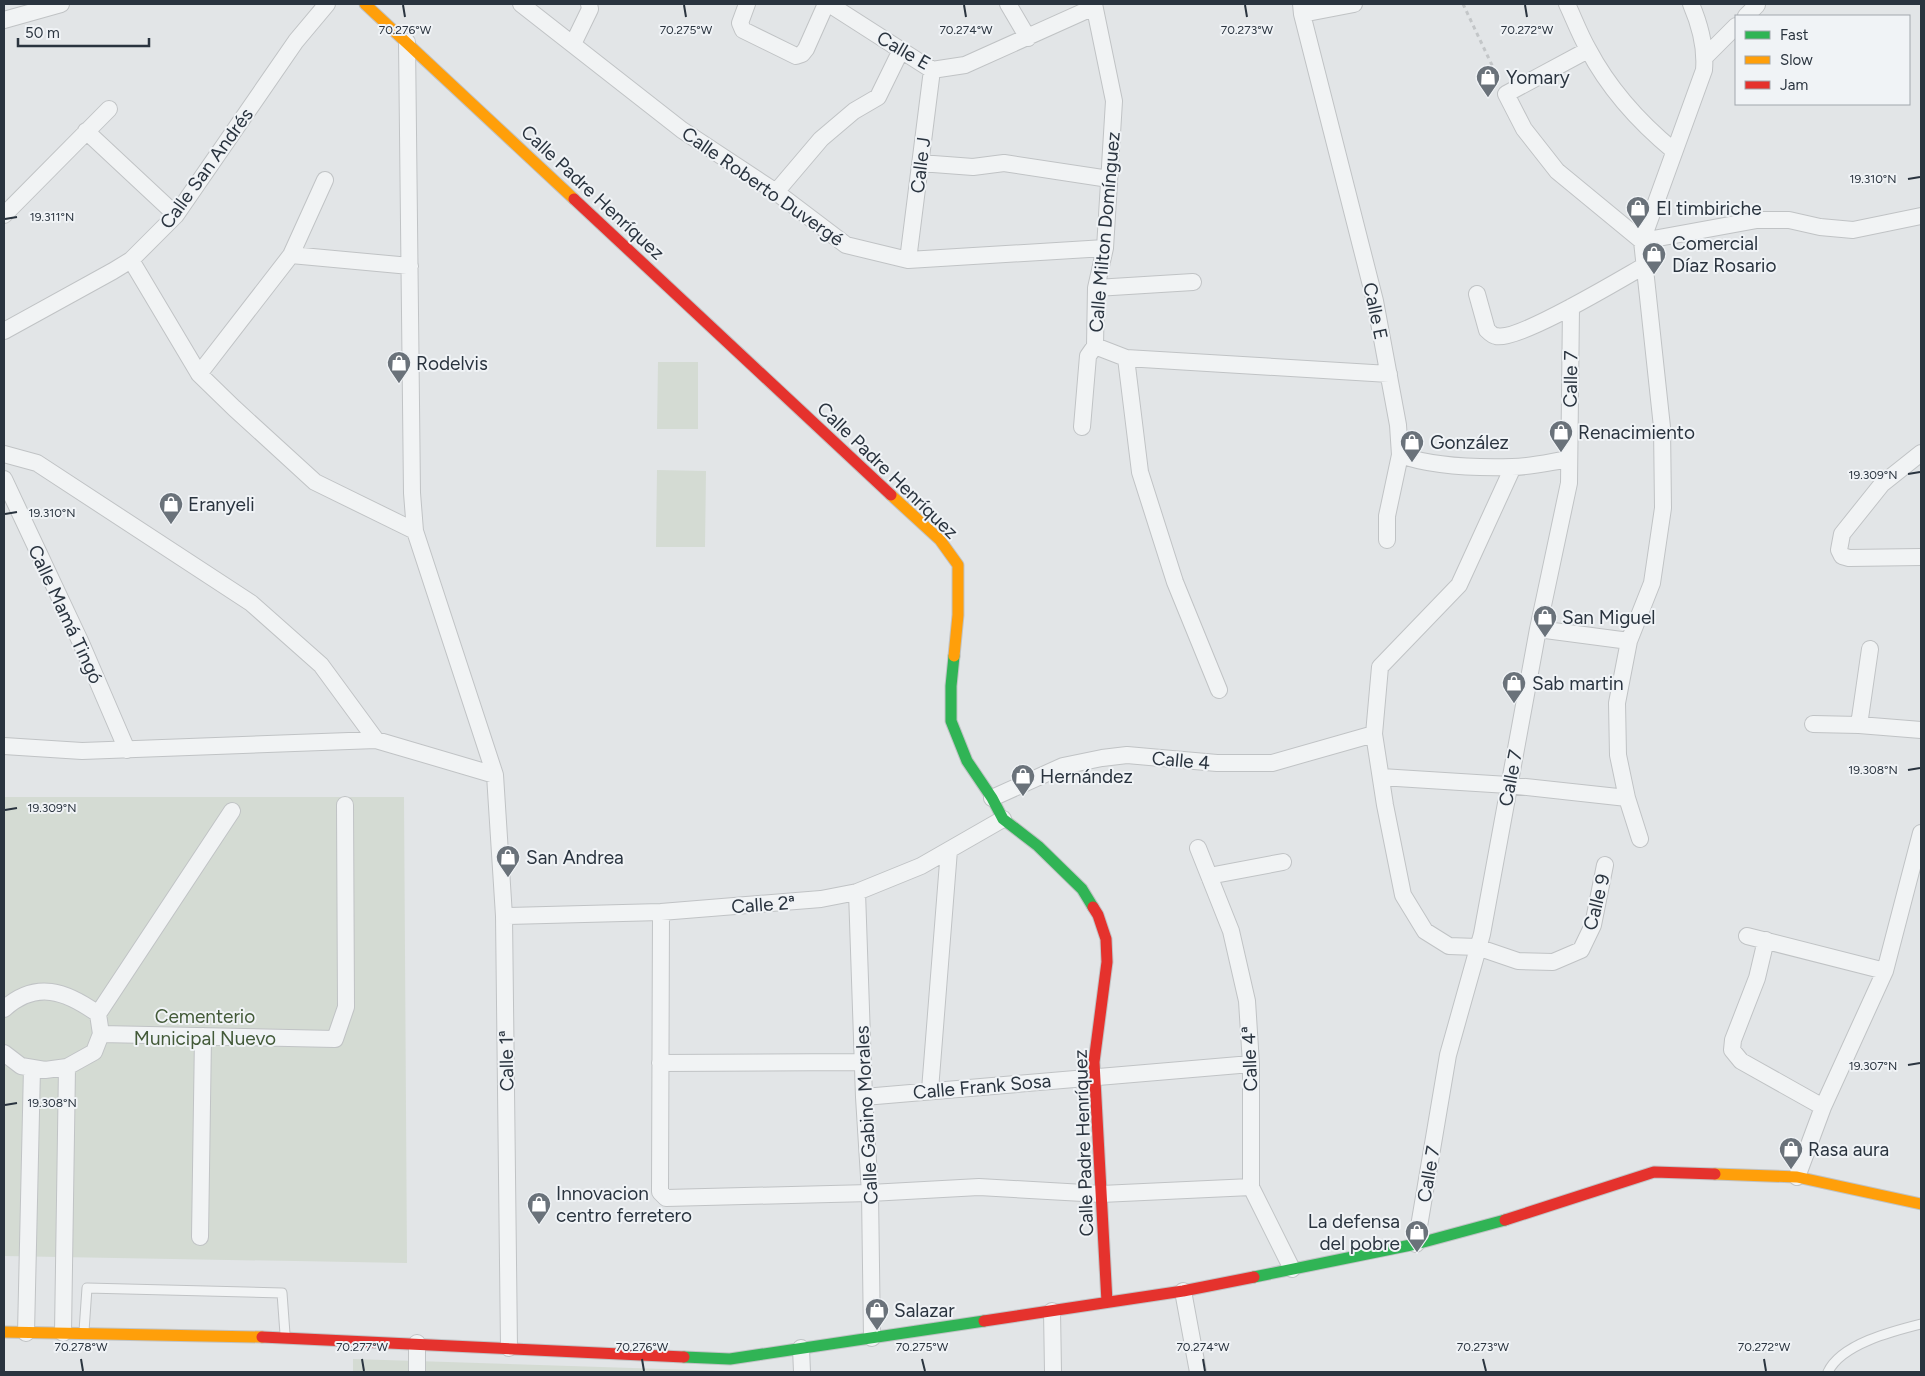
<svg xmlns="http://www.w3.org/2000/svg" width="1925" height="1376" viewBox="0 0 1925 1376" font-family="Figtree,sans-serif">
<style>
.green{fill:#d4dbd3}
.lines{fill:none;stroke-linecap:round;stroke-linejoin:round}
.lane-casing{stroke:#c0c3c5;stroke-width:11}
.street-casing{stroke:#c0c3c5;stroke-width:18}
.fast-casing{stroke:#c0c3c5;stroke-width:13}
.slow-casing{stroke:#c0c3c5;stroke-width:13}
.jam-casing{stroke:#c0c3c5;stroke-width:13}
.path{stroke:#c3c6c8;stroke-width:3;stroke-dasharray:4 4;stroke-linecap:butt}
.lane{stroke:#f1f3f4;stroke-width:9}
.street{stroke:#f1f3f4;stroke-width:16}
.fast{stroke:#30b455;stroke-width:11}
.slow{stroke:#ff9f0a;stroke-width:11}
.jam{stroke:#e5322d;stroke-width:11}
.ticks{fill:none;stroke:#2a343f;stroke-width:2}
.labels{text-anchor:middle;stroke-width:4;stroke-linejoin:round;paint-order:stroke}
.street-label{font-size:19px;fill:#2a343f;stroke:#f0f3f6}
.poi-label{font-size:19px;fill:#2a343f;stroke:#f0f3f6;text-anchor:start}
.park-label{font-size:19px;fill:#435a38;stroke:#f0f3f6}
.ticks-label{font-size:12px;text-anchor:middle;fill:#2a343f;stroke:#f0f3f6;stroke-width:4;stroke-linejoin:round;paint-order:stroke}
</style>
<rect width="100%" height="100%" fill="#e2e5e7"/>
<path class="green" d="M658 362H698V429H657Z
M657 470 706 471 705 547H656Z
M4 797H404L407 1263 4 1256Z
M353 1359 726 1371V1372H353Z"/>
<g class="lines">
<g class="lane-casing">
<path id="lane" d="M84 1331 87 1288 282 1293 285 1334
M1828 1372C1841 1344 1893 1331 1921 1324"/>
</g>
<g class="street-casing">
<path id="street" d="M521 4 682 130 776 192 846 245 908 260 1105 248
M747 4 740 23 743 30 796 56 802 54 806 49 826 4
M829 4 932 70 965 65 1094 7
M1008 4 1028 38
M1094 4 1114 101 1105 248 1096 288 1095 346 1126 358 1389 374
M1301 4 1302 14 1375 301 1398 425 1400 455C1434 467 1476 468 1512 467 1531 467 1550 462 1569 459
M1567 4C1574 19 1580 35 1588 49 1609 89 1640 123 1674 151
M1302 14 1354 4
M1746 16 1757 5
M4 20 61 4
M573 44 590 9 589 4
M1588 50 1506 94 1524 129 1557 171 1642 241 1757 220H1789L1820 227 1853 230 1921 216
M1705 57 1736 26
M86 131 176 215
M920 163 973 167 1004 163 1109 179
M776 192 821 139 854 111 878 97 901 50
M4 215 109 109
M291 255 325 180
M131 260 199 374 234 408 315 482 415 531
M908 260 932 70
M1096 288 1193 282
M1477 294 1487 330C1489 332 1493 336 1496 336 1517 342 1621 279 1644 266
M4 331 113 271 131 260 176 215 296 41 327 4
M1126 358 1140 472 1175 582 1219 690
M199 374 291 255 410 266
M1082 427 1088 356 1095 346
M1921 453 1882 484 1842 534 1839 550 1842 556 1849 558 1921 557
M4 454 37 463 251 603 321 665 376 740 495 775 415 531 412 493 407 42
M1513 467 1459 585 1380 667 1374 734 1385 805 1403 895 1425 931 1449 946 1477 947 1518 961 1553 962 1581 950 1593 925 1605 865
M4 479 81 643 127 750
M1387 540V516L1400 455
M1538 629 1629 641
M1813 724 1859 725 1921 730
M1859 725 1870 649
M4 746 82 751 376 740
M495 775 504 916 509 1348
M1381 777 1508 785 1627 798
M992 798 1063 766 1102 758 1127 755 1217 763H1272L1374 734
M1640 839 1627 798 1618 755 1617 703 1629 641 1652 583 1663 508 1662 427 1642 241 1704 70C1706 47 1700 25 1691 4
M1198 848 1231 931 1247 1001 1251 1064V1187L1292 1269
M1209 876 1283 862
M857 892 864 1097 870 1193 872 1338
M661 912 660 1192 666 1198 870 1193 979 1187 1101 1194 1251 1187
M504 916 661 912 821 899 857 892 921 866 1003 819
M1747 936 1885 971
M1766 940 1757 978 1733 1040 1732 1050 1741 1061 1823 1107
M4 1009C36 980 66 991 98 1014L101 1034 94 1052 67 1067 45 1070 21 1066 4 1053
M98 1014 232 811
M101 1034 335 1039 346 1007 345 805
M660 1063 863 1062
M930 1090 949 850
M864 1097 1251 1064
M1797 1177 1823 1107 1885 971 1921 833
M200 1237 203 1036
M1416 1244 1448 1055 1482 934 1538 629 1569 483 1571 307
M1183 1291 1198 1372
M1052 1311 1053 1372
M26 1333 32 1068
M63 1333 67 1067
M417 1343V1372
M801 1348 802 1372"/>
</g>
<g class="fast-casing">
<path id="fast" d="M954 656 951 686V721L967 761 992 798 1003 819 1038 846 1082 889 1093 907
M1254 1277 1416 1244 1505 1220
M684 1357 730 1359 984 1321"/>
</g>
<g class="slow-casing">
<path id="slow" d="M365 4 574 199
M891 495 940 540 958 565V615L954 656
M1715 1174 1797 1177 1921 1204
M4 1332 262 1337"/>
</g>
<g class="jam-casing">
<path id="jam" d="M574 199 891 495
M1093 907 1098 915 1106 939 1107 962 1094 1062 1107 1302
M1505 1220 1654 1172 1715 1174
M984 1321 1183 1291 1254 1277
M262 1337 684 1357"/>
</g>
<path class="path" d="M1463 4 1499 80"/>
<use href="#lane" class="lane"/>
<use href="#street" class="street"/>
<use href="#fast" class="fast"/>
<use href="#slow" class="slow"/>
<use href="#jam" class="jam"/>
</g>
<path class="ticks" d="M403 5 405 17M684 5 686 17M964 5 966 17M1245 5 1247 17M1525 5 1527 17M1908 179 1920 177M5 219 17 217M1908 474 1920 472M5 514 17 512M1908 770 1920 768M5 810 17 808M1908 1065 1920 1063M5 1105 17 1103M81 1359 83 1371M362 1359 364 1371M642 1359 644 1371M922 1359 925 1371M1203 1359 1205 1371M1483 1359 1486 1371M1764 1359 1766 1371"/>
<defs>
<g id="shop-pin" transform="scale(1.25)"><path d="M0 17L-7.5 6A9.5 9.5 0 1 1 7.5 6Z" fill="#6a727a" stroke="#f0f3f6"/><path d="M-5-2.5h2.3a2.7 3.5 0 0 1 5.4 0H5L5.5 6h-11ZM-1.5-2.5h3a1.5 2.3 0 0 0-3 0Z" fill="#fff"/></g>
</defs>
<g fill-rule="evenodd">
<use href="#shop-pin" x="1488" y="77"/>
<use href="#shop-pin" x="1638" y="208"/>
<use href="#shop-pin" x="1654" y="254"/>
<use href="#shop-pin" x="399" y="363"/>
<use href="#shop-pin" x="1561" y="432"/>
<use href="#shop-pin" x="1412" y="442"/>
<use href="#shop-pin" x="171" y="504"/>
<use href="#shop-pin" x="1545" y="617"/>
<use href="#shop-pin" x="1514" y="683"/>
<use href="#shop-pin" x="1023" y="776"/>
<use href="#shop-pin" x="508" y="857"/>
<use href="#shop-pin" x="1791" y="1149"/>
<use href="#shop-pin" x="539" y="1204"/>
<use href="#shop-pin" x="1417" y="1232"/>
<use href="#shop-pin" x="877" y="1310"/>
</g>
<g class="labels">
<g class="street-label">
<text transform="translate(904 50) rotate(30)" y="7">Calle E</text>
<text transform="translate(920 165) rotate(-83)" y="7">Calle J</text>
<text transform="translate(206 168) rotate(-54)" y="7">Calle San Andrés</text>
<text transform="translate(763 186) rotate(35)" y="7">Calle Roberto Duvergé</text>
<text transform="translate(593 192) rotate(43)" y="7">Calle Padre Henríquez</text>
<text transform="translate(1104 232) rotate(-85)" y="7">Calle Milton Domínguez</text>
<text transform="translate(1376 311) rotate(78)" y="7">Calle E</text>
<text transform="translate(1570 379) rotate(-89)" y="7">Calle 7</text>
<text transform="translate(888 470) rotate(44)" y="7">Calle Padre Henríquez</text>
<text transform="translate(66 614) rotate(65)" y="7">Calle Mamá Tingó</text>
<text transform="translate(1181 760) rotate(5)" y="7">Calle 4</text>
<text transform="translate(1510 778) rotate(-79)" y="7">Calle 7</text>
<text transform="translate(1596 902) rotate(-76)" y="7">Calle 9</text>
<text transform="translate(763 904) rotate(-4)" y="7">Calle 2ª</text>
<text transform="translate(1249 1059) rotate(-92)" y="7">Calle 4ª</text>
<text transform="translate(506 1061) rotate(-91)" y="7">Calle 1ª</text>
<text transform="translate(982 1086) rotate(-5)" y="7">Calle Frank Sosa</text>
<text transform="translate(866 1115) rotate(-93)" y="7">Calle Gabino Morales</text>
<text transform="translate(1083 1143) rotate(-92)" y="7">Calle Padre Henríquez</text>
<text transform="translate(1428 1174) rotate(-80)" y="7">Calle 7</text>
</g>
<g class="poi-label">
<text x="1506" y="84">Yomary</text>
<text x="1656" y="215">El timbiriche</text>
<text x="1672" y="250">Comercial<tspan x="1672" dy="22">Díaz Rosario</tspan></text>
<text x="416" y="370">Rodelvis</text>
<text x="1578" y="439">Renacimiento</text>
<text x="1430" y="449">González</text>
<text x="188" y="511">Eranyeli</text>
<text x="1562" y="624">San Miguel</text>
<text x="1532" y="690">Sab martin</text>
<text x="1040" y="783">Hernández</text>
<text x="526" y="864">San Andrea</text>
<text x="1808" y="1156">Rasa aura</text>
<text x="556" y="1200">Innovacion<tspan x="556" dy="22">centro ferretero</tspan></text>
<text x="1400" y="1228" text-anchor="end">La defensa<tspan x="1400" dy="22">del pobre</tspan></text>
<text x="894" y="1317">Salazar</text>
</g>
<g class="park-label">
<text x="205" y="1023">Cementerio<tspan x="205" dy="22">Municipal Nuevo</tspan></text>
</g>
</g>
<g class="ticks-label">
<text x="405" y="34">70.276°W</text>
<text x="686" y="34">70.275°W</text>
<text x="966" y="34">70.274°W</text>
<text x="1247" y="34">70.273°W</text>
<text x="1527" y="34">70.272°W</text>
<text x="1873" y="183">19.310°N</text>
<text x="52" y="221">19.311°N</text>
<text x="1873" y="479">19.309°N</text>
<text x="52" y="517">19.310°N</text>
<text x="1873" y="774">19.308°N</text>
<text x="52" y="812">19.309°N</text>
<text x="1873" y="1070">19.307°N</text>
<text x="52" y="1107">19.308°N</text>
<text x="81" y="1351">70.278°W</text>
<text x="362" y="1351">70.277°W</text>
<text x="642" y="1351">70.276°W</text>
<text x="922" y="1351">70.275°W</text>
<text x="1203" y="1351">70.274°W</text>
<text x="1483" y="1351">70.273°W</text>
<text x="1764" y="1351">70.272°W</text>
</g>
<rect width="1925" height="1376" fill="none" stroke="#2a343f" stroke-width="10"/>
<rect x="1735" y="15" width="175" height="90" fill="#f0f3f6" stroke="#a1a7ad"/>
<rect x="1745" y="31" width="25" height="8" fill="#30b455" stroke="#a1a7ad"/>
<text x="1780" y="40" font-size="15" fill="#2a343f">Fast</text>
<rect x="1745" y="56" width="25" height="8" fill="#ff9f0a" stroke="#a1a7ad"/>
<text x="1780" y="65" font-size="15" fill="#2a343f">Slow</text>
<rect x="1745" y="81" width="25" height="8" fill="#e5322d" stroke="#a1a7ad"/>
<text x="1780" y="90" font-size="15" fill="#2a343f">Jam</text>
<path d="M18 38v8h131v-8" fill="none" stroke="#2a343f" stroke-width="2.5"/>
<text x="25" y="38" font-size="15" fill="#2a343f" stroke="#f0f3f6" stroke-width="4" paint-order="stroke">50 m</text>
</svg>
